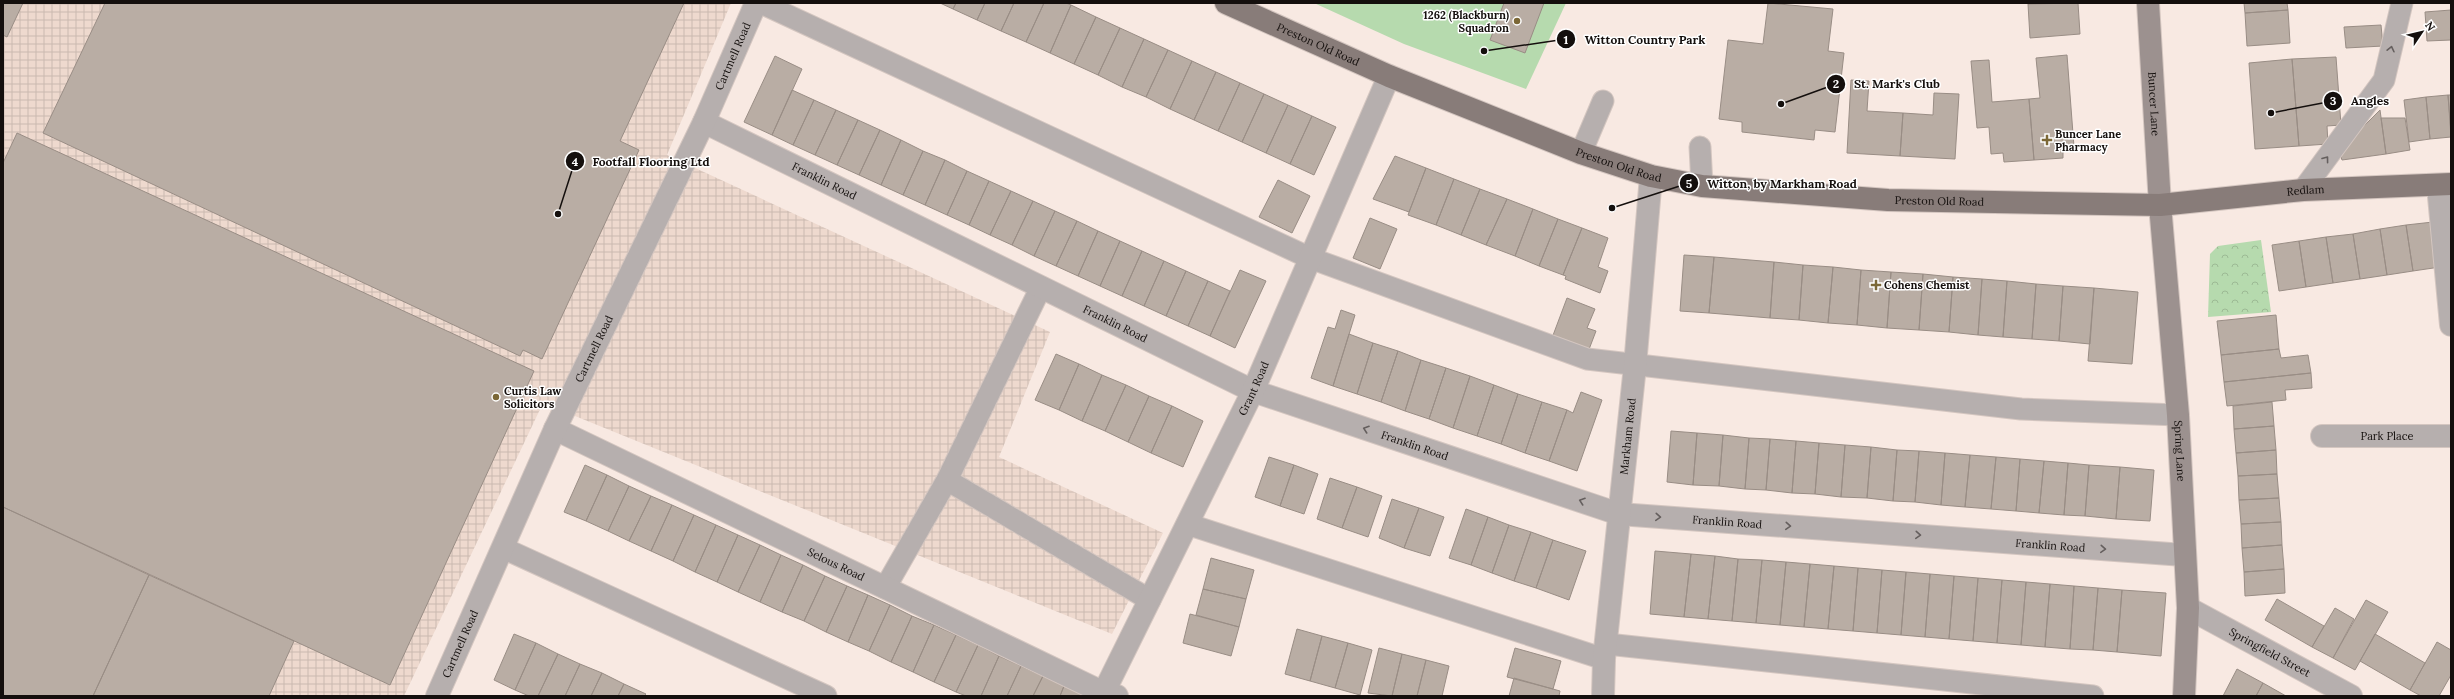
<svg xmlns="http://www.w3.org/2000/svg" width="2454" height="699" viewBox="0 0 2454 699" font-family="Lora,serif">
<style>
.industrial{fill:url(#industrial-grid)}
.forest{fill:url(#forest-crowns)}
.green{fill:#b6daae}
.building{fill:#b9ada4;stroke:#998d85}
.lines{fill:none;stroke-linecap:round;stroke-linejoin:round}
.service-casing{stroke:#d4c6c0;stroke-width:23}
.minor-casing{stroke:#d4c6c0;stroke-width:24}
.secondary-casing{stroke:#d4c6c0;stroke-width:24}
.primary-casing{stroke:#d4c6c0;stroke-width:24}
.service{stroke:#b6afae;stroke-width:21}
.minor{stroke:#b6afae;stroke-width:22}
.secondary{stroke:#9c918f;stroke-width:22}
.primary{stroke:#887c79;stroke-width:22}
.oneway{stroke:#655f5e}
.poi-dot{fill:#7b6736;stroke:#fff;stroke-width:1.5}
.labels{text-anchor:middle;stroke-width:3;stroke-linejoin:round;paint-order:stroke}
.poi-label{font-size:11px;font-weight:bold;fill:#140f0d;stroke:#fff;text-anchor:start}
.street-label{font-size:11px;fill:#140f0d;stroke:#fff}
.leader{fill:none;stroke:#140f0d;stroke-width:1.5}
.callout-dot{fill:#140f0d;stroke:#fff;stroke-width:1.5}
.mark-label{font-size:12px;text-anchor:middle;font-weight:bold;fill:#fff}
.callout-label{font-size:12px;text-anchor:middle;font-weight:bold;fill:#140f0d;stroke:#fff;stroke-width:3;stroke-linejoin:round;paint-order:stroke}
</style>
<defs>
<pattern id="industrial-grid" width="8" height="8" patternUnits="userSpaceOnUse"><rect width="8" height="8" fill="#eed9ce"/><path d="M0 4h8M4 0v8" fill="none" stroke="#cbb9b0"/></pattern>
<pattern id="forest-crowns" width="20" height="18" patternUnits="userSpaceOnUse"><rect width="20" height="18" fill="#b6daae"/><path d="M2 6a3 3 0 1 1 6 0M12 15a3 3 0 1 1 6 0" fill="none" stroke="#9cba94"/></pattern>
</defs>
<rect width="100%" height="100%" fill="#f8e9e2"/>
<path class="industrial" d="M3 3H731L667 155 1050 332 999 457 1163 533 1112 634 543 403 404 696H3Z"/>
<path class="forest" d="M2261 240 2271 312 2208 317 2210 254 2218 246Z"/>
<path class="green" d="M1314 3H1566L1526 89 1404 44Z"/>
<path class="building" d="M3 3H23L7 37 3 35Z
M105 3H684L620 141 639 150 542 359 523 350 520 356 43 133Z
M940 3H956L953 9Z
M956 3H985L977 20 953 9Z
M985 3H1014L1001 31 977 20Z
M1014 3H1044L1026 42 1001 31Z
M1044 3H1066L1071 5 1050 53 1026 42Z
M1504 3H1544L1525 53 1490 40Z
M1768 3 1833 9 1828 51 1844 53 1835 132 1815 130 1814 140 1742 132V122L1719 119 1728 40 1763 44Z
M2078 3 2080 34 2030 38 2028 4Z
M2244 3H2287L2288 10 2245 13Z
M1071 5 1096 17 1074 64 1050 53Z
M2288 10 2290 43 2247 46 2245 13Z
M2451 10V40L2427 41 2425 12Z
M1096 17 1120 28 1098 75 1074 64Z
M2381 25 2383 46 2346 48 2344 27Z
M1120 28 1144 39 1122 87 1098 75Z
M1144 39 1168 50 1146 97 1122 87Z
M1168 50 1192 61 1170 109 1146 97Z
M2067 55 2074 147 2063 148V158L2034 160 2029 99 2040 98 2036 58Z
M775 56 802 69 772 135 744 122Z
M2336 57 2341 125 2327 126 2328 144 2299 146 2292 59Z
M2292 59 2299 146 2255 149 2249 63Z
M1989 60 1992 102 2029 99 2034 160 2004 162 2003 153 1991 154 1989 127 1977 128 1971 61Z
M1192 61 1216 72 1194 120 1170 109Z
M1216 72 1240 83 1218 131 1194 120Z
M1851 80 1869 81 1867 111 1903 113 1900 156 1847 153Z
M1240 83 1264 94 1242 142 1218 131Z
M792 90 814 100 793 145 772 135Z
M1934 93 1959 94 1955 159 1900 156 1903 113 1933 115Z
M1264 94 1288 105 1266 153 1242 142Z
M2448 95 2451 137 2430 139 2426 97Z
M2448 95H2451V132Z
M2426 97 2430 139 2409 142 2404 100Z
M814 100 836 110 815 155 793 145Z
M1288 105 1312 116 1290 164 1266 153Z
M836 110 858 120 837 165 815 155Z
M2380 110 2386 154 2342 160 2339 151Z
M1312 116 1336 127 1314 175 1290 164Z
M2381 118H2405L2410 150 2386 154Z
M858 120 880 130 859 175 837 165Z
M880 130 901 140 881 185 859 175Z
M17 133 534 371 390 685 3 507V163Z
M901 140 923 151 903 195 881 185Z
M923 151 945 160 925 205 903 195Z
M1395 156 1426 168 1409 212 1373 199Z
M945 160 967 171 947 215 925 205Z
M1426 168 1454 179 1436 225 1408 215Z
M967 171 989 181 969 225 947 215Z
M1454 179 1480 189 1461 235 1436 225Z
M1278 180 1310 196 1292 233 1259 217Z
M989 181 1011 191 990 235 969 225Z
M1480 189 1507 199 1486 245 1461 235Z
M1011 191 1033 201 1012 245 990 235Z
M1507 199 1533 209 1515 256 1486 245Z
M1033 201 1055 211 1034 256 1012 245Z
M1533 209 1558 219 1539 266 1515 256Z
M1055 211 1077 221 1056 266 1034 256Z
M1370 218 1397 229 1380 269 1353 258Z
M1558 219 1582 228 1563 275 1539 266Z
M1077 221 1098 231 1078 276 1056 266Z
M2433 222 2440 267 2413 271 2406 225Z
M2406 225 2413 271 2387 275 2380 229Z
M1582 228 1608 238 1598 267 1608 271 1600 293 1565 279 1566 276 1563 275Z
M2380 229 2387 275 2360 279 2353 234Z
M1098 231 1120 241 1100 286 1078 276Z
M2353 234 2360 279 2333 283 2326 237Z
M2326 237 2333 283 2306 287 2299 241Z
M1120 241 1142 251 1122 296 1100 286Z
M2299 241 2306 287 2279 291 2272 245Z
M1142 251 1164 261 1144 306 1122 296Z
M1684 255 1714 257 1709 313 1680 311Z
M1714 257 1774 262 1770 318 1709 313Z
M1164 261 1186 271 1166 316 1144 306Z
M1774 262 1803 265 1799 320 1770 318Z
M1803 265 1833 267 1828 323 1799 320Z
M1833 267 1861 270 1857 325 1828 323Z
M1240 270 1266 281 1235 348 1210 336Z
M1861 270 1891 272 1887 328 1857 325Z
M1186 271 1208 281 1188 326 1166 316Z
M1891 272 1923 274 1919 330 1887 328Z
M1923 274 1953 277 1949 332 1919 330Z
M1953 277 1982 279 1978 335 1949 332Z
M1982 279 2007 281 2003 337 1978 335Z
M1208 281 1230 291 1210 336 1188 326Z
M2007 281 2036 284 2032 339 2003 337Z
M2036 284 2063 286 2059 341 2032 339Z
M2063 286 2094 288 2090 344 2059 341Z
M2094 288 2138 292 2132 364 2088 361Z
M1567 298 1595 309 1587 328 1596 331 1588 352 1552 338Z
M1341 310 1355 315 1333 386 1311 378 1328 327 1335 329Z
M2276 315 2279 349 2221 355 2217 321Z
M1349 334 1373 343 1357 394 1333 386Z
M1373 343 1398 351 1381 402 1357 394Z
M2279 349 2281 358 2308 355 2311 373 2224 382 2221 355Z
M1398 351 1421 360 1405 411 1381 402Z
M1056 354 1079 364 1059 410 1035 400Z
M1421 360 1446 368 1429 419 1405 411Z
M1079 364 1102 375 1082 421 1059 410Z
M1446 368 1470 376 1453 428 1429 419Z
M2311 373 2312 388 2285 390 2286 400 2227 406 2224 382Z
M1102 375 1126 385 1105 431 1082 421Z
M1470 376 1494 385 1477 436 1453 428Z
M1126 385 1149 396 1128 442 1105 431Z
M1494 385 1518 394 1501 444 1477 436Z
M1581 392 1602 400 1577 471 1549 461 1567 410 1573 413Z
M1518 394 1542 402 1525 453 1501 444Z
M1149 396 1172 406 1151 453 1128 442Z
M1542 402 1567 410 1549 461 1525 453Z
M2272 402 2274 426 2234 429 2233 406Z
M1172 406 1203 421 1183 467 1151 453Z
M2274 426 2276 450 2236 453 2234 429Z
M1671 431 1697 433 1693 485 1667 482Z
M1697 433 1723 435 1719 486 1693 485Z
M1723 435 1749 438 1745 489 1719 486Z
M1749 438 1770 439 1766 490 1745 489Z
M1770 439 1796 441 1792 493 1766 490Z
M1796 441 1819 443 1815 494 1792 493Z
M1819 443 1845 445 1841 497 1815 494Z
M1845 445 1871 447 1867 498 1841 497Z
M1871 447 1897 450 1893 501 1867 498Z
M1897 450 1919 451 1915 502 1893 501Z
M2276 450 2277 474 2238 476 2236 453Z
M1919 451 1945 453 1941 505 1915 502Z
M1945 453 1970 455 1965 507 1941 505Z
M1970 455 1996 457 1991 509 1965 507Z
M1269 457 1294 465 1280 506 1255 497Z
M1996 457 2020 459 2016 511 1991 509Z
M2020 459 2044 461 2039 513 2016 511Z
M2044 461 2068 463 2064 515 2039 513Z
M2068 463 2089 465 2085 516 2064 515Z
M585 465 607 475 586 521 564 512Z
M1294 465 1318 474 1304 514 1280 506Z
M2089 465 2120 467 2116 519 2085 516Z
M2120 467 2154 470 2150 521 2116 519Z
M2277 474 2279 498 2239 500 2238 476Z
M607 475 629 486 608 531 586 521Z
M1330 478 1357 487 1342 528 1317 519Z
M629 486 651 496 629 541 608 531Z
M1357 487 1382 496 1368 537 1342 528Z
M651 496 672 505 651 551 629 541Z
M2279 498 2281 522 2241 524 2239 500Z
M1392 499 1419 508 1404 548 1379 538Z
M672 505 694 515 673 561 651 551Z
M3 507 149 575 93 696H3Z
M1419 508 1444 517 1430 556 1404 548Z
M1466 509 1488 517 1471 565 1449 558Z
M694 515 716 525 695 572 673 561Z
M1488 517 1509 525 1492 573 1471 565Z
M2281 522 2282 545 2242 548 2241 524Z
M716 525 738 535 717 582 695 572Z
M1509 525 1531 532 1514 581 1492 573Z
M1531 532 1553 540 1536 588 1514 581Z
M738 535 760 545 738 592 717 582Z
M1553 540 1586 551 1569 600 1536 588Z
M760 545 781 555 760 602 738 592Z
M2282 545 2284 569 2244 572 2242 548Z
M1655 551 1691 554 1684 617 1650 614Z
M1691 554 1715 556 1708 619 1684 617Z
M781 555 803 565 782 612 760 602Z
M1715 556 1738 559 1732 621 1708 619Z
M1211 558 1254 570 1246 599 1203 589Z
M1738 559 1762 560 1756 623 1732 621Z
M1762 560 1786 562 1780 625 1756 623Z
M1786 562 1810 564 1804 627 1780 625Z
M1810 564 1834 566 1828 629 1804 627Z
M803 565 825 576 804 621 782 612Z
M1834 566 1858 568 1853 631 1828 629Z
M1858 568 1882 570 1877 633 1853 631Z
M2284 569 2285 593 2245 596 2244 572Z
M1882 570 1906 572 1901 635 1877 633Z
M1906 572 1930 574 1925 637 1901 635Z
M1930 574 1954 576 1949 639 1925 637Z
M149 575 294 641 269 696H93Z
M825 576 847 586 826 632 804 621Z
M1954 576 1978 578 1973 641 1949 639Z
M1978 578 2002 580 1997 643 1973 641Z
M2002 580 2026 582 2021 645 1997 643Z
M2026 582 2050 584 2045 647 2021 645Z
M2050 584 2074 586 2070 649 2045 647Z
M847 586 868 595 848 642 826 632Z
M2074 586 2098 588 2093 650 2070 649Z
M2098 588 2122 590 2117 652 2093 650Z
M1203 589 1246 599 1239 627 1196 615Z
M2122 590 2166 593 2161 656 2117 652Z
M868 595 890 605 869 651 848 642Z
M2277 599 2324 626 2312 647 2265 620Z
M2366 600 2388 612 2355 670 2333 658Z
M890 605 912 616 891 662 869 651Z
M2335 608 2354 619 2333 658 2312 647Z
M1190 614 1239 627 1231 656 1183 643Z
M912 616 934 625 913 672 891 662Z
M934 625 956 635 934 682 913 672Z
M1297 629 1322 636 1310 681 1285 674Z
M514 634 536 643 515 690 494 680Z
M2375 634 2425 663 2410 690 2360 661Z
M956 635 978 645 956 692 934 682Z
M1322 636 1348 643 1335 688 1310 681Z
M2437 642 2451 650V675L2439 696H2421L2410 690Z
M536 643 558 654 538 696H529L515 690Z
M1348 643 1372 650 1360 695 1335 688Z
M978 645 999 656 981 696H966L956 692Z
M1379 648 1402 654 1392 696 1368 693Z
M1515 648 1561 661 1553 689 1507 677Z
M558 654 580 664 565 696H538Z
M1402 654 1426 660 1417 696H1392Z
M999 656 1021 666 1007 696H981Z
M1426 660 1449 666 1442 696H1417Z
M580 664 602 673 591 696H565Z
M1021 666 1043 676 1033 696H1007Z
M2237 669 2263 683 2256 696H2223Z
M602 673 624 684 618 696H591Z
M1043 676 1064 686 1060 696H1033Z
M1514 678 1560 691 1559 696H1509Z
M2263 683 2286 696H2256Z
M624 684 646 694 644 696H618Z
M1064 686 1081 693 1080 696H1060Z"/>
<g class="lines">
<g class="service-casing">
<path id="service" d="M761 3 1310 258 1587 359 2021 409 2178 415
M1700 147 1702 186
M1581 153 1603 101
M2303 190 2384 80 2402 3
M947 480 1041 287
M1187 524 1604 659
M503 548 826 696
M885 588 947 480 1150 600
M1607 644 2093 696"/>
</g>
<g class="minor-casing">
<g id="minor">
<path id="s1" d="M704 122 1253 391 1619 514 2184 555"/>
<path d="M2438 186 2451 325"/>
<path id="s2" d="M555 429 1104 693 1117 696"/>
<path id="s3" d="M2322 436H2451"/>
<path id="s4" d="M2188 608 2351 696"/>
<path id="s5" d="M437 696 555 429 704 122 756 3"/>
<path id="s6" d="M1102 696 1253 391 1389 76"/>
<path id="s7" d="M1603 696 1604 659 1635 366 1651 176"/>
</g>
</g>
<g class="secondary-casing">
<g id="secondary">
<path id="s8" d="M2148 3 2160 205 2178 415 2188 608 2184 696"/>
</g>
</g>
<g class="primary-casing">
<g id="primary">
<path id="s9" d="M1226 3 1389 76 1581 153 1651 176 1702 186 1888 200 2160 205 2303 190 2451 184"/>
</g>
</g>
<use href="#service" class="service"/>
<use href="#minor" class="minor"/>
<use href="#secondary" class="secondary"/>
<use href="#primary" class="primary"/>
</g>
<defs><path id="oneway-chevron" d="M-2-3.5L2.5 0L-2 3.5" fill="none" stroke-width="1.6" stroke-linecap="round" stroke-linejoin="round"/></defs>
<g class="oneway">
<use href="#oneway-chevron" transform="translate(2391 49) rotate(-77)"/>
<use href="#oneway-chevron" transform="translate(2326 159) rotate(-53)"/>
<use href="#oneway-chevron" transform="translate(1366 429) rotate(-161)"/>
<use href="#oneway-chevron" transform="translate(1582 501) rotate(-161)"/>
<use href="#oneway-chevron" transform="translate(1658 517) rotate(4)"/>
<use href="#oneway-chevron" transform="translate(1788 526) rotate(4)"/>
<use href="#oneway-chevron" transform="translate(1918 535) rotate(4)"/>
<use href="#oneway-chevron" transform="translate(2103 549) rotate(4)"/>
</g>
<g class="poi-dot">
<circle cx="1517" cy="21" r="4"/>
<path d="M2045 134h4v4h4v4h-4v4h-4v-4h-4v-4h4z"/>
<path d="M1874 279h4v4h4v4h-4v4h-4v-4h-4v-4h4z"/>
<circle cx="496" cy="397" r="4"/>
</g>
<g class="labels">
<g class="poi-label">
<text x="1509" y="19" text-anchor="end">1262 (Blackburn)<tspan x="1509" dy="13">Squadron</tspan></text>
<text x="2055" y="138">Buncer Lane<tspan x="2055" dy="13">Pharmacy</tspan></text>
<text x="1884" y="289">Cohens Chemist</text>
<text x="504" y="395">Curtis Law<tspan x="504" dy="13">Solicitors</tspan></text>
</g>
<g class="street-label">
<text dy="4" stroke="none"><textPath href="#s9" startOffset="101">Preston Old Road</textPath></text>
<text dy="4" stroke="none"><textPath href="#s5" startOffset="705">Cartmell Road</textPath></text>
<text dy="4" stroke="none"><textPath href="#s8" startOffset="101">Buncer Lane</textPath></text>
<text dy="4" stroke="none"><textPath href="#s9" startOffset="425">Preston Old Road</textPath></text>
<text dy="4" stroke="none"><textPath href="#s1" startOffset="134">Franklin Road</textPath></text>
<text dy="4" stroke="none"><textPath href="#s9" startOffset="1116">Redlam</textPath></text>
<text dy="4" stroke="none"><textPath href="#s9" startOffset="749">Preston Old Road</textPath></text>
<text dy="4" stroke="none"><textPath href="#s1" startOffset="458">Franklin Road</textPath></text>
<text dy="4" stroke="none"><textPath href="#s5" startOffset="381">Cartmell Road</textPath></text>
<text dy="4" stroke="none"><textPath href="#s6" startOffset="343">Grant Road</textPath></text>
<text dy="4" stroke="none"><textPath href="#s7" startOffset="261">Markham Road</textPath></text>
<text dy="4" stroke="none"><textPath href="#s3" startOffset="65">Park Place</textPath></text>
<text dy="4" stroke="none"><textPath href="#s1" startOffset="782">Franklin Road</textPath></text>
<text dy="4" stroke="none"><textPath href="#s8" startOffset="449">Spring Lane</textPath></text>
<text dy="4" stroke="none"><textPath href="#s1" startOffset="1106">Franklin Road</textPath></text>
<text dy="4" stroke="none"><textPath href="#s1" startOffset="1430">Franklin Road</textPath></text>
<text dy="4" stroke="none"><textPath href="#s2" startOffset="312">Selous Road</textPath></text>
<text dy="4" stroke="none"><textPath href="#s5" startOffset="57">Cartmell Road</textPath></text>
<text dy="4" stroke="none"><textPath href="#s4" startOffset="93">Springfield Street</textPath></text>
</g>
</g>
<path class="leader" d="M1484 51L1566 39M1781 104L1836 84M2271 113L2333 101M558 214L575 161M1612 208L1689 183"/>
<g class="callout-dot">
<circle cx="1484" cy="51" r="4"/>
<circle cx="1781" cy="104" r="4"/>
<circle cx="2271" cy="113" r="4"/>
<circle cx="558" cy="214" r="4"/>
<circle cx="1612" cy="208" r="4"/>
<circle cx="1566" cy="39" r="10"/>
<circle cx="1836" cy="84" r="10"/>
<circle cx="2333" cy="101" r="10"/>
<circle cx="575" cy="161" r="10"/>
<circle cx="1689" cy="183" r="10"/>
</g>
<g class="mark-label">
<text x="1566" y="44">1</text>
<text x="1836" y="88">2</text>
<text x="2333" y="105">3</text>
<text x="575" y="166">4</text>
<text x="1689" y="188">5</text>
</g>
<g class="callout-label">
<text x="1645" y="44">Witton Country Park</text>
<text x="1897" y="88">St. Mark's Club</text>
<text x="2370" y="105">Angles</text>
<text x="651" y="166">Footfall Flooring Ltd</text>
<text x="1782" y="188">Witton, by Markham Road</text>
</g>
<rect width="2454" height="699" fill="none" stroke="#140f0d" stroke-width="8"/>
<g transform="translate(2422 32) rotate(55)" stroke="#ffffff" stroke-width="3" paint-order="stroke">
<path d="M0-3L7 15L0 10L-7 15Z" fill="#140f0d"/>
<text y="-6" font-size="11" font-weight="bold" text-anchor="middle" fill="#140f0d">N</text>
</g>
</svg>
